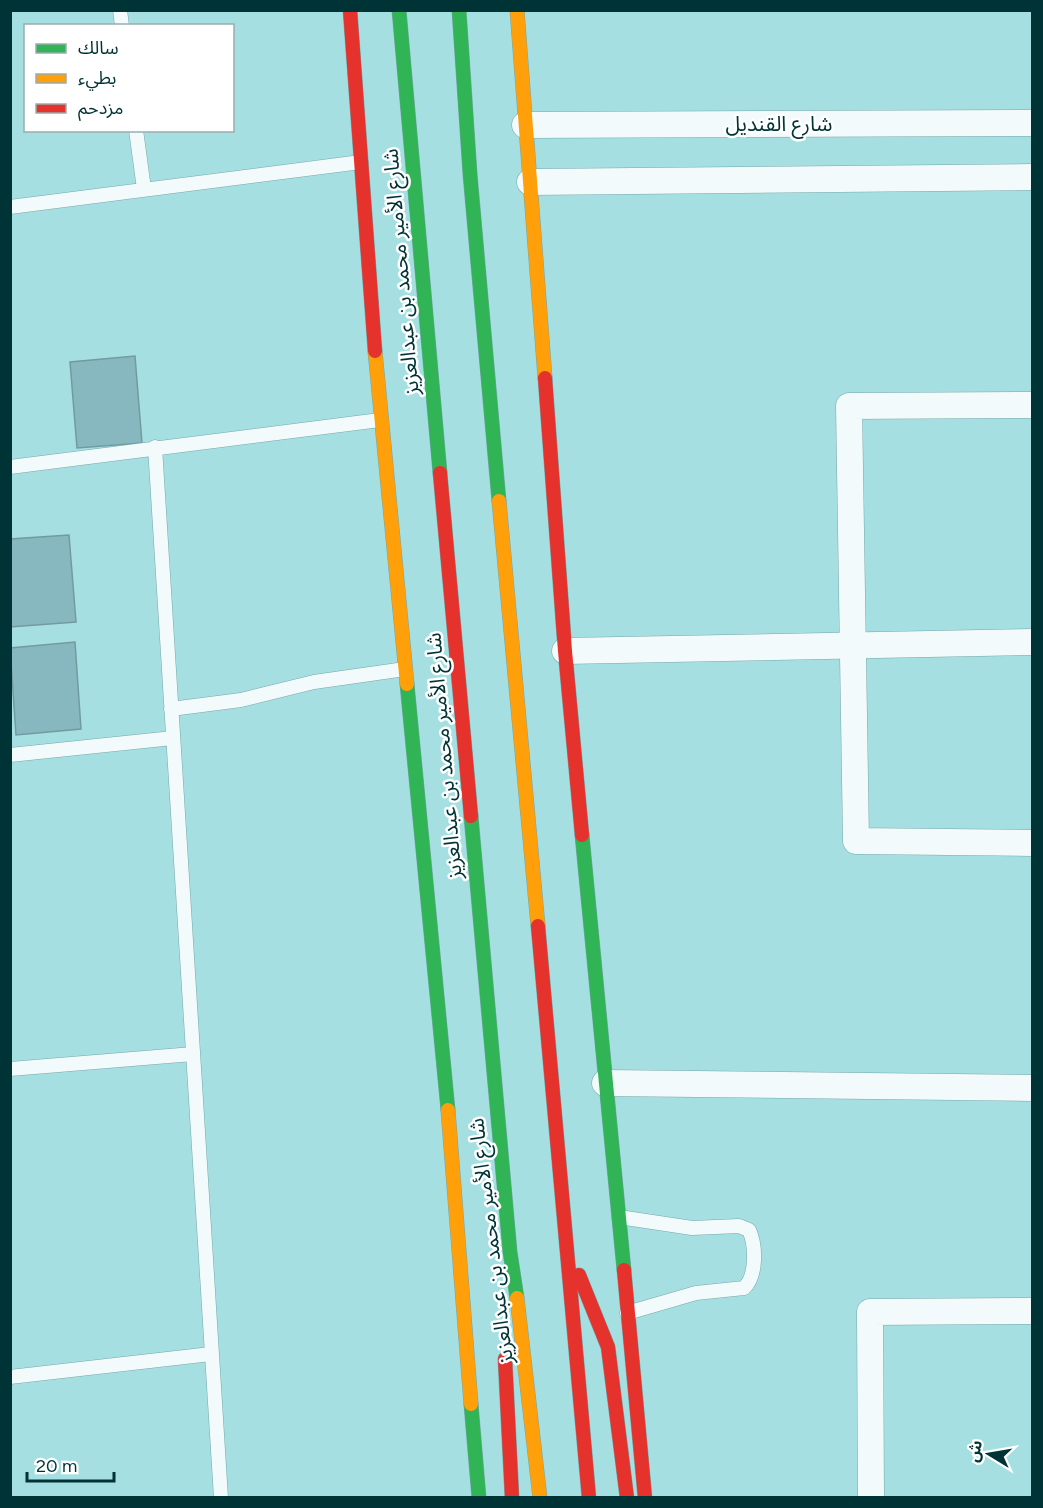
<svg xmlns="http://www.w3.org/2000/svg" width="1043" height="1508" viewBox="0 0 1043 1508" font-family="Figtree,'Noto Sans Arabic',sans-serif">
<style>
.building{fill:#87b7bf;stroke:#729ba0;stroke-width:1.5}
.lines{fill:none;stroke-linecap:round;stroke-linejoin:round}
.lane-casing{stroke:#77a8aa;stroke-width:15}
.street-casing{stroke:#77a8aa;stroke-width:27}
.fast-casing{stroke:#77a8aa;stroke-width:15}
.slow-casing{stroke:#77a8aa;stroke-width:15}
.jam-casing{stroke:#77a8aa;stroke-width:15}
.lane{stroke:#f2fafb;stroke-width:14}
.street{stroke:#f2fafb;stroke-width:26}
.fast{stroke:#30b455;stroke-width:14}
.slow{stroke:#ff9f0a;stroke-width:14}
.jam{stroke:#e5322d;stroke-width:14}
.labels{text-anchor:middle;stroke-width:5;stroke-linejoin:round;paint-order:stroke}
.street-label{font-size:21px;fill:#003335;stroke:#fff}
</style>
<rect width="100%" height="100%" fill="#a5dfe2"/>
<path class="building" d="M135 356 142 443 77 448 70 362Z
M69 535 76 622 10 627V539Z
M75 642 81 729 16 735 10 648Z"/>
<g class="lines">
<g class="lane-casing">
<path id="lane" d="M120 10 122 26
M136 130 144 189
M10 207 361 162
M155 447 221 1498
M10 467 380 420
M171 709 241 700 314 682 405 669
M10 755 173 738
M10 1069 193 1054
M619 1217 692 1228 739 1226 749 1230C756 1245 757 1276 744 1288L696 1293 627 1313
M10 1377 211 1354"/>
</g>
<g class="street-casing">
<path id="street" d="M525 125 1032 123
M530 182 1032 177
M1032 405 849 406 856 841 1032 843
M565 651 1032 642
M605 1083 1032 1088
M871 1498 870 1312 1032 1311"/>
</g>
<g class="fast-casing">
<path id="fast" d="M399 10 440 473
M459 10 470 174 499 501
M407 684 448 1110
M471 816 510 1252 517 1298
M582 835 624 1270
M471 1404 479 1498"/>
</g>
<g class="slow-casing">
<path id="slow" d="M517 10 545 378
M375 351 407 684
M499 501 538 926
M448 1110 471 1404
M517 1298 540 1498"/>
</g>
<g class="jam-casing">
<path id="jam" d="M350 10 375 351
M545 378 565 651 582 835
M440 473 471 816
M538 926 589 1498
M624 1270 645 1498
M579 1275 608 1347 627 1498
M505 1359 512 1498"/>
</g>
<use href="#lane" class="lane"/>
<use href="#street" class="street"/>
<use href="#fast" class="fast"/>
<use href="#slow" class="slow"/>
<use href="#jam" class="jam"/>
</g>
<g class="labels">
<g class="street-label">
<text x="779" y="131">شارع القنديل</text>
<text transform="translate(401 272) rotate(-95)" y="7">شارع الأمير محمد بن عبدالعزيز</text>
<text transform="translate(444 756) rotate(-95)" y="7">شارع الأمير محمد بن عبدالعزيز</text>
<text transform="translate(491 1241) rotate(-97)" y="7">شارع الأمير محمد بن عبدالعزيز</text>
</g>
</g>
<rect width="1043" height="1508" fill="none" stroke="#003335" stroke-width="24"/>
<rect x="24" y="24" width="210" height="108" fill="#ffffff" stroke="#99adae" stroke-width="1.5"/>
<rect x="36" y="44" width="30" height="9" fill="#30b455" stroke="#99adae" stroke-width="1.5"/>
<text x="78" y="54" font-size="18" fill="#003335">سالك</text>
<rect x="36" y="74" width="30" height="9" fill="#ff9f0a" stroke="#99adae" stroke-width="1.5"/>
<text x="78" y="84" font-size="18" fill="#003335">بطيء</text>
<rect x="36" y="104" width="30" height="9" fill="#e5322d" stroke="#99adae" stroke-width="1.5"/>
<text x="78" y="114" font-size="18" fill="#003335">مزدحم</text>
<g transform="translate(989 1454) rotate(281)" stroke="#ffffff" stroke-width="4.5" paint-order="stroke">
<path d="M0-4.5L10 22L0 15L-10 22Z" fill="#003335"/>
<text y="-9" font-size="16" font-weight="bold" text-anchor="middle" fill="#003335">ش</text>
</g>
<path d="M27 1472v9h87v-9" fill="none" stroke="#003335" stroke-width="3"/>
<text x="36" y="1472" font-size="18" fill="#003335" stroke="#ffffff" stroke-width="4.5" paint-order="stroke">20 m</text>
</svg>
